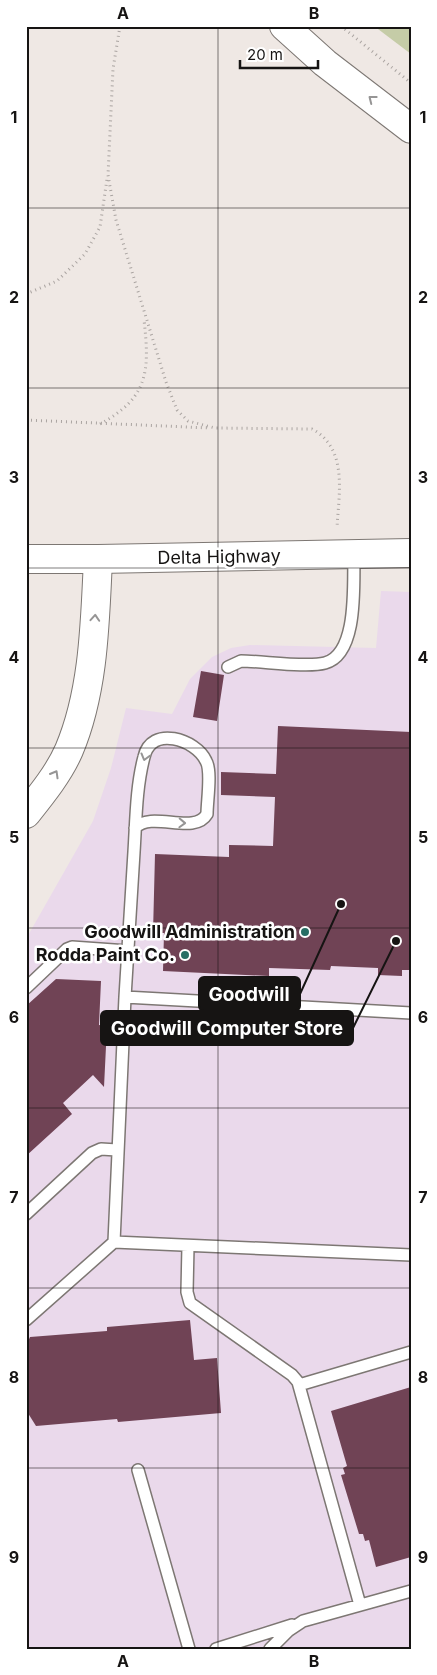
<svg xmlns="http://www.w3.org/2000/svg" width="437" height="1675" viewBox="0 0 437 1675" font-family="Inter,sans-serif">
<style>
.commercial{fill:#ead9eb}
.green{fill:#c5cca7}
.building{fill:#704355}
.lines{fill:none;stroke-linecap:round;stroke-linejoin:round}
.service-casing{stroke:#7d7773;stroke-width:14}
.tertiary-casing{stroke:#7d7773;stroke-width:30}
.trunk-casing{stroke:#7d7773;stroke-width:30}
.motorway-casing{stroke:#7d7773;stroke-width:30}
.path{stroke:#aaa4a1;stroke-width:3;stroke-dasharray:1 4;stroke-linecap:butt}
.service{stroke:#fff;stroke-width:11}
.tertiary{stroke:#fff;stroke-width:28}
.trunk{stroke:#fff;stroke-width:28}
.motorway{stroke:#fff;stroke-width:28}
.oneway{stroke:#969595}
.grid{fill:none;stroke:#161413;stroke-width:1;stroke-opacity:0.55}
.poi-dot{fill:#276e65;stroke:#fff;stroke-width:2}
.labels{text-anchor:middle;stroke-width:5;stroke-linejoin:round;paint-order:stroke}
.street-label{font-size:18px;fill:#161413;stroke:#fff}
.poi-label{font-size:18px;font-weight:bold;fill:#161413;stroke:#fff;text-anchor:end}
.leader{fill:none;stroke:#161413;stroke-width:2}
.callout-dot{fill:#161413;stroke:#fff;stroke-width:2}
.callout{fill:#161413;stroke:#161413;stroke-width:2}
.callout-label{font-size:19px;text-anchor:middle;font-weight:bold;fill:#fff}
.neatline{fill:none;stroke:#161413;stroke-width:2}
.grid-label{font-size:16px;text-anchor:middle;font-weight:bold;fill:#161413}
</style>
<rect width="100%" height="100%" fill="#efe8e4"/>
<path class="commercial" d="M381 591 411 592V1649H26V939L93 821 111 768 126 708 172 714 190 679 212 657 231 648 250 645 376 648Z"/>
<path class="green" d="M374 26H411V54Z"/>
<path class="building" d="M201 671 224 675 217 721 193 717Z
M278 726 411 732V970H402V976L378 975V968L331 966 330 970 269 968V976L163 971 164 933H153L155 854 229 857V845L273 846 275 797 221 795V772L276 774Z
M56 979 101 981 99 1025 107 1026 104 1087 93 1075 63 1103 72 1114 26 1156V1006Z
M190 1320 194 1360 217 1358 221 1413 118 1422 117 1419 36 1426 26 1410V1346L30 1337 107 1331V1327Z
M411 1387V1557L376 1567 369 1540 365 1541 363 1534H359L341 1475 345 1474 343 1468 347 1466 331 1411Z"/>
<g class="lines">
<g class="service-casing">
<path id="service" d="M228 667 241 661C262 661 307 668 325 663 359 654 353 582 354 554
M26 988 67 949 72 947 128 951
M125 997C128 949 131 900 134 852 136 821 136 787 144 757 151 725 196 739 206 761 212 771 207 801 207 814 194 836 152 810 135 828
M26 1214 92 1153 101 1149 117 1150
M114 1242 411 1255
M188 1246 187 1292 190 1303 292 1375 298 1382 360 1605
M26 1320 114 1242 125 997 411 1013
M299 1385 411 1352
M138 1470 189 1649
M216 1649 292 1625
M270 1649 288 1631 303 1621 411 1591"/>
</g>
<g class="tertiary-casing">
<path id="tertiary" d="M98 559 411 553"/>
</g>
<g class="trunk-casing">
<path id="trunk" d="M26 559H98"/>
</g>
<g class="motorway-casing">
<path id="motorway" d="M284 26 325 63 411 129
M26 814C42 794 59 773 69 750 94 691 95 622 98 559"/>
</g>
<path class="path" d="M120 26 113 69 108 175 116 220 166 382 177 410 188 421 215 428 312 429C348 448 339 493 337 527
M341 26 411 83
M26 294 57 281 85 254 100 227 107 179
M26 420 210 428
M100 424C148 398 150 372 144 320"/>
<use href="#service" class="service"/>
<use href="#tertiary" class="tertiary"/>
<use href="#trunk" class="trunk"/>
<use href="#motorway" class="motorway"/>
</g>
<defs><path id="oneway-chevron" d="M-2-3.5L2.5 0L-2 3.5" fill="none" stroke-width="1.6" stroke-linecap="round" stroke-linejoin="round" transform="scale(1.25)"/></defs>
<g class="oneway">
<use href="#oneway-chevron" transform="translate(372 99) rotate(-142)"/>
<use href="#oneway-chevron" transform="translate(95 618) rotate(-86)"/>
<use href="#oneway-chevron" transform="translate(145 757) rotate(105)"/>
<use href="#oneway-chevron" transform="translate(55 774) rotate(-60)"/>
<use href="#oneway-chevron" transform="translate(182 823) rotate(2)"/>
</g>
<path class="grid" d="M218 26V1649M26 208H411M26 388H411M26 568H411M26 748H411M26 928H411M26 1108H411M26 1288H411M26 1468H411"/>
<g class="poi-dot">
<circle cx="305" cy="932" r="5"/>
<circle cx="185" cy="955" r="5"/>
</g>
<g class="labels">
<g class="street-label">
<text transform="translate(219 557) rotate(-1)" y="6">Delta Highway</text>
</g>
<g class="poi-label">
<text x="295" y="938">Goodwill Administration</text>
<text x="175" y="961">Rodda Paint Co.</text>
</g>
</g>
<path class="leader" d="M341 904L300 994M396 941L353 1028"/>
<g class="callout-dot">
<circle cx="341" cy="904" r="5"/>
<circle cx="396" cy="941" r="5"/>
</g>
<g class="callout">
<rect x="199" y="977" width="101" height="34" rx="5"/>
<rect x="101" y="1011" width="252" height="34" rx="5"/>
</g>
<g class="callout-label">
<text x="249" y="1001">Goodwill</text>
<text x="227" y="1035">Goodwill Computer Store</text>
</g>
<rect width="437" height="1675" fill="none" stroke="#ffffff" stroke-width="55"/>
<path d="M240 60v8h78v-8" fill="none" stroke="#161413" stroke-width="2.5"/>
<text x="247" y="60" font-size="15" fill="#161413" stroke="#ffffff" stroke-width="4" paint-order="stroke">20 m</text>
<rect x="28" y="28" width="382" height="1620" class="neatline"/>
<g class="grid-label">
<text x="123" y="19">A</text>
<text x="314" y="19">B</text>
<text x="14" y="123">1</text>
<text x="423" y="123">1</text>
<text x="14" y="303">2</text>
<text x="423" y="303">2</text>
<text x="14" y="483">3</text>
<text x="423" y="483">3</text>
<text x="14" y="663">4</text>
<text x="423" y="663">4</text>
<text x="14" y="843">5</text>
<text x="423" y="843">5</text>
<text x="14" y="1023">6</text>
<text x="423" y="1023">6</text>
<text x="14" y="1203">7</text>
<text x="423" y="1203">7</text>
<text x="14" y="1383">8</text>
<text x="423" y="1383">8</text>
<text x="14" y="1563">9</text>
<text x="423" y="1563">9</text>
<text x="123" y="1667">A</text>
<text x="314" y="1667">B</text>
</g>
</svg>
